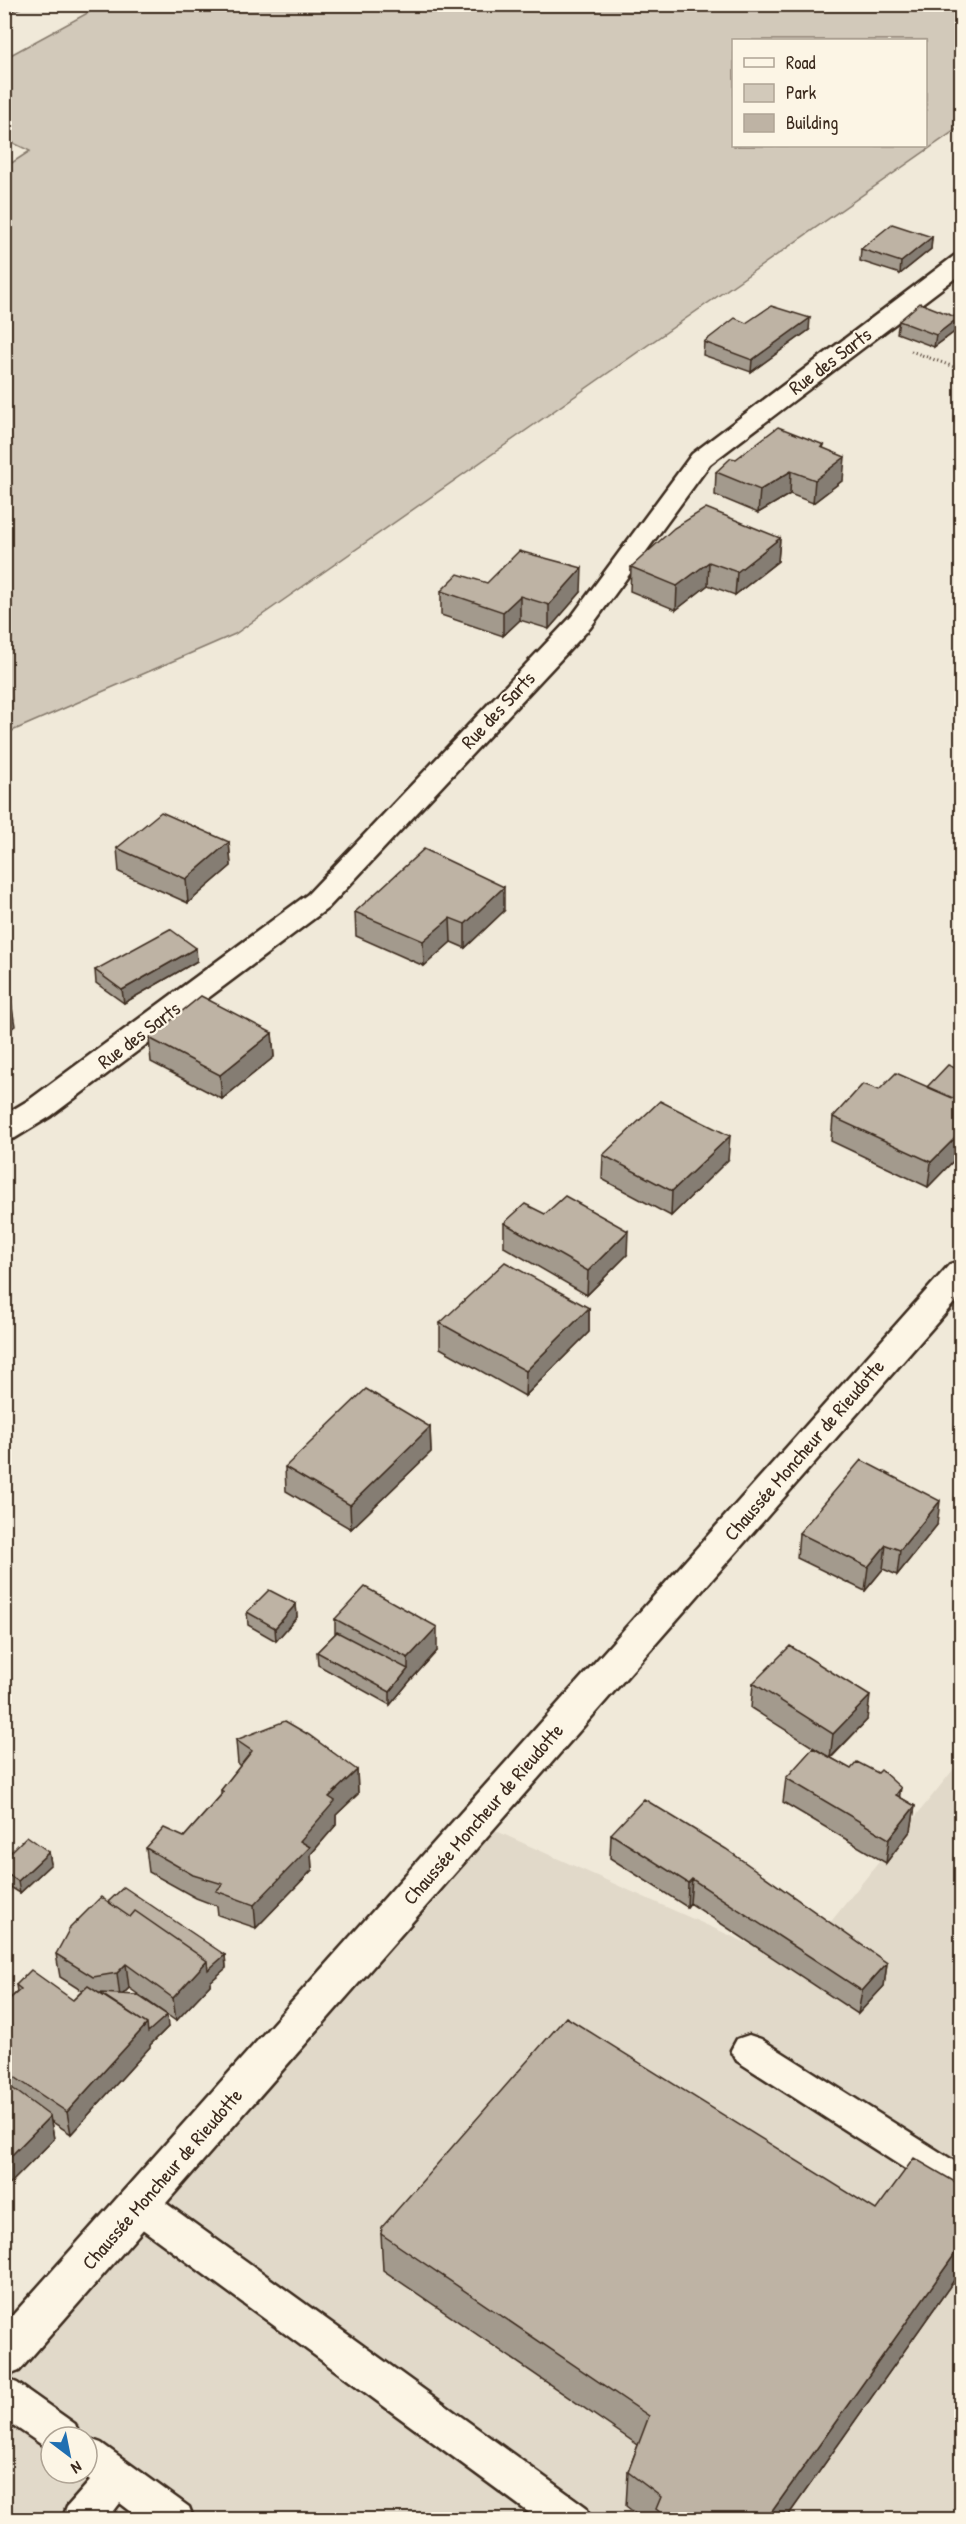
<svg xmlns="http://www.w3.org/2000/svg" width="966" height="2524" viewBox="0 0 966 2524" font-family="'Patrick Hand',sans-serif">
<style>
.built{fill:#e1d9c9;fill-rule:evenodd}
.green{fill:#d2c9ba;stroke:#867a6c;stroke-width:1.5;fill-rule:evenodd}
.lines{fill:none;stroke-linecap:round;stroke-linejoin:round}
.lane-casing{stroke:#3b2a1e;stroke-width:5}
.street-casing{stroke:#3b2a1e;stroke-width:5}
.primary-casing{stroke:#3b2a1e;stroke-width:5}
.path{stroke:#3b2a1e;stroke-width:3;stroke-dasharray:1 3;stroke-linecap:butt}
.lane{fill:#fcf5e5;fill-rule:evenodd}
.street{fill:#fcf5e5;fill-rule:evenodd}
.primary{fill:#fcf5e5;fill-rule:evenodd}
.wall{fill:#a39a8d;stroke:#3b2a1e;stroke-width:1.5}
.shaded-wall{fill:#857d73;stroke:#3b2a1e;stroke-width:1.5}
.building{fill:#beb3a4;stroke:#3b2a1e;stroke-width:1.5}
.labels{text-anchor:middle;stroke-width:4.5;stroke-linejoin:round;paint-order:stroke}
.street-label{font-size:20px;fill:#3b2a1e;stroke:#fcf5e5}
</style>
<rect width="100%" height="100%" fill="#f0e9d9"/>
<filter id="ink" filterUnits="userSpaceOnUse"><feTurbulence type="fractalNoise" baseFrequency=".0167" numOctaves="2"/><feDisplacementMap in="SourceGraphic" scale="12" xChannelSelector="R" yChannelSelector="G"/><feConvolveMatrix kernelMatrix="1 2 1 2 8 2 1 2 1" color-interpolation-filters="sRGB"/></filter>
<g filter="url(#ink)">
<path class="built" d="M961 1760V2519L5 2520V2357L476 1822 796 1965ZM51 2437H87V2473H51Z"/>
<path class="green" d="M104 4 961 5V126L235 634 5 734 4 168 30 151 5 139V58ZM734 40H926V146H734Z"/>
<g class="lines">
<g class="lane-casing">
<path id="lane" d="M749 2035 761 2039 962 2166V2202L949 2197 737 2061 731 2050 737 2039Z
M139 2189 152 2193 586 2507 591 2520H539L126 2217 121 2205 126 2193Z
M4 2378 17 2383 75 2424 80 2437H51V2451L4 2419Z
M87 2438 101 2443 189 2507 194 2520H142L120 2503 107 2520H62L67 2507 90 2481 79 2473H87Z"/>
</g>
<g class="street-casing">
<path id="street" d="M962 254V273L710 464 590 628 328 908 51 1116 15 1138 4 1141V1115L29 1100 308 894 572 616 692 454 954 256Z"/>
</g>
<g class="primary-casing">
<path id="primary" d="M962 1260V1294L19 2371 4 2377V2325L950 1264Z"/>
</g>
<path class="path" d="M911 351 962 370"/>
<use href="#lane" class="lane"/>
<use href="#street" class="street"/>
<use href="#primary" class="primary"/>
</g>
<path class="wall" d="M932 237 931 249 900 274 860 261 861 249Z
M958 318 957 330 934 347 897 333 899 321Z
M746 323 809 330 751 372 703 355 704 342Z
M824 445 823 448 843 480 813 503 790 494 758 513 715 495 716 472 736 459Z
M780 538 778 561 735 595 708 585 676 610 630 591 631 567Z
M487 583 581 592 549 629 520 620 503 636 441 615V591Z
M229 842 231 866 188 903 119 872 117 848Z
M504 911 465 948 451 942 424 966 356 936 355 912Z
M197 961 124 1003 96 983 95 970Z
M272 1033 274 1057 222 1099 151 1062 149 1038Z
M962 1071V1152L928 1187 831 1141 833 1117 879 1090 927 1087Z
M603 1155 728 1160 671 1216 602 1179Z
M504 1223 627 1255 587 1295 504 1247Z
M589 1308V1332L525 1396 440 1348V1323Z
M430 1427 431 1452 351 1529 286 1491 285 1467Z
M937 1525 897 1575 883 1569 865 1591 797 1558 799 1533Z
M296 1604 297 1617 276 1641 248 1625 247 1612Z
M335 1619 437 1651 409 1682 390 1705 318 1665 317 1652 335 1634Z
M753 1683 867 1720 831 1758 915 1806 911 1830 886 1863 783 1802 786 1778 827 1756 751 1708Z
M236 1740 357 1770 358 1794 336 1815V1825L311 1854 312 1870 256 1928 218 1915 217 1906 196 1898 149 1872 146 1848 184 1837 221 1795V1790L240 1766 238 1764Z
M611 1834 887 1963 884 1986 858 2014 690 1903 687 1907 610 1858Z
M49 1852 51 1864 20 1893 4 1883V1859Z
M108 1902 225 1955 226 1968 210 1982V1985L176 2021 129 1988 122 1995 168 2027 150 2045V2047L71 2134 51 2121 54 2139 4 2190V2004L17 1992 16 1985 73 2000 82 1991 60 1977 56 1954Z
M962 2186V2269L785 2520H644L626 2506 628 2472 638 2445 383 2270 381 2234 876 2210Z"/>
<path class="shaded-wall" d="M4 4H20V8L4 13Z
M932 237 931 249 900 274 901 262Z
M810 318 809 330 751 372 752 360Z
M958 318 957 330 934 347 936 335Z
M845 457 843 480 813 503 815 480Z
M791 471 790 494 758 513 760 490Z
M780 538 778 561 735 595 737 572Z
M709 562 708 585 676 610 677 586Z
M582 568 581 592 549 629V605Z
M520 596V620L503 636V612Z
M229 842 231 866 188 903 186 879Z
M504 887V911L465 948V924Z
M450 918 451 942 424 966 423 941Z
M196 948 197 961 124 1003 122 990Z
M11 1001 15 1026 4 1034V1007Z
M272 1033 274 1057 222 1099 220 1075Z
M962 1131V1152L928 1187 931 1162Z
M730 1136 728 1160 671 1216 672 1191Z
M628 1231 627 1255 587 1295 588 1271Z
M589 1308V1332L525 1396 526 1371Z
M430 1427 431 1452 351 1529 350 1505Z
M940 1501 937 1525 897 1575 900 1550Z
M886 1545 883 1569 865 1591 868 1567Z
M296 1604 297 1617 276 1641 275 1628Z
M437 1627V1651L409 1682 390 1705V1692L408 1669V1658Z
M870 1696 867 1720 830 1758 833 1734Z
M357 1770 358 1794 336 1815V1825L311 1854 312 1870 256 1928 254 1905 300 1841 329 1797Z
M901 1788 897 1812 896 1795Z
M915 1806 911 1830 886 1863 889 1839Z
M49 1852 51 1864 20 1893 18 1881Z
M692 1879 690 1903 687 1907 688 1883Z
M225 1955 226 1968 210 1982V1985L176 2021 173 1998 207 1961Z
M887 1963 884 1986 858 2014 862 1991Z
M126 1964 129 1988 120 1997 117 1973Z
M167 2015 168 2027 150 2045V2047L71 2134 67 2112 147 2024Z
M50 2116 54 2139 4 2190V2163Z
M962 2244V2269L785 2520H766Z"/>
<path class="building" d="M892 224 932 237 901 262 861 249Z
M920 303 958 318 936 335 899 321Z
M771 306 810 318 752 360 704 342 735 318 746 323Z
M778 427 824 445 821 447 845 457 815 480 791 471 760 490 716 472 731 458 736 459Z
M706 508 780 538 737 572 709 562 677 586 631 567 674 528Z
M519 551 582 568 549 605 520 596 503 612 441 591 458 574 487 583Z
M161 812 229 842 186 879 117 848Z
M424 849 504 887 465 924 450 918 423 941 355 912Z
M170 929 196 948 122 990 95 970Z
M201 996 272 1033 220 1075 149 1038Z
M4 998 11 1001 4 1007Z
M948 1065 962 1071V1102L927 1087Z
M896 1073 962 1102V1131L931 1162 833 1117 863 1084 879 1090Z
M660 1101 730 1136 672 1191 603 1155Z
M565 1196 628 1231 588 1271 504 1223 525 1204 545 1214Z
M505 1262 589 1308 526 1371 440 1323Z
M366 1389 430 1427 350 1505 285 1467Z
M861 1460 940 1501 900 1550 886 1545 868 1567 799 1533Z
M365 1587 437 1627 408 1658 335 1619Z
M269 1590 296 1604 275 1628 247 1612Z
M337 1632 408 1669 390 1692 317 1652Z
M790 1646 870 1696 833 1734 753 1683Z
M285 1721 309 1735 357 1770 329 1797 335 1801 300 1841 310 1847 254 1905 216 1891 223 1884 193 1875 146 1848 164 1828 184 1837 224 1792 221 1790 252 1751 236 1740Z
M813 1748 851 1769 857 1762 878 1773 881 1770 901 1788 896 1795 915 1806 889 1839 786 1778Z
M644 1799 726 1849 887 1963 862 1991 692 1879 688 1883 611 1834Z
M27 1836 49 1852 18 1881 4 1872V1859Z
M124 1887 225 1955 208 1970 207 1961 135 1911 130 1917 108 1902Z
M101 1897 130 1917 135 1911 207 1961 173 1998 126 1964 117 1973 93 1977 56 1954 70 1928Z
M31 1970 73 2000 88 1986 147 2024 67 2112 7 2072 10 2069 4 2065V2004L21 1989 16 1985Z
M100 1993 137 1995 167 2015 148 2032 147 2024Z
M566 2017 876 2210 914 2158 962 2186V2244L766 2520H670L656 2509 661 2497 628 2472 649 2416 381 2234 382 2227Z
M4 2082 50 2116 4 2163Z"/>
</g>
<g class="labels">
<g class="street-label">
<text transform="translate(830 361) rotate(-37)" y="7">Rue des Sarts</text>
<text transform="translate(498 710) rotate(-47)" y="7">Rue des Sarts</text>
<text transform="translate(139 1035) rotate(-37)" y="7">Rue des Sarts</text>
<text transform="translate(804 1450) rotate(-49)" y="7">Chaussée Moncheur de Rieudotte</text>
<text transform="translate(483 1814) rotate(-49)" y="7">Chaussée Moncheur de Rieudotte</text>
<text transform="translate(162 2179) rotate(-49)" y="7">Chaussée Moncheur de Rieudotte</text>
</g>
</g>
<rect width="966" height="2524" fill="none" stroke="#fcf5e5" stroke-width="24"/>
<rect x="12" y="12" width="942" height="2500" fill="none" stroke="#3b2a1e" stroke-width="2" filter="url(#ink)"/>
<rect x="732" y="39" width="195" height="108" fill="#fcf5e5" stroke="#afa495" stroke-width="1.5"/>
<rect x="744" y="58" width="30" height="9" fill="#fcf5e5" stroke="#afa495" stroke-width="1.5"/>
<text x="786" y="69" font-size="18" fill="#3b2a1e">Road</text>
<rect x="744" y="84" width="30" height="18" fill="#d2c9ba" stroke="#afa495" stroke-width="1.5"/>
<text x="786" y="99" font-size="18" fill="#3b2a1e">Park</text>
<rect x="744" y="114" width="30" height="18" fill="#beb3a4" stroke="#afa495" stroke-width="1.5"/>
<text x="786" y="129" font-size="18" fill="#3b2a1e">Building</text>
<g transform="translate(69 2455) rotate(148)"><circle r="28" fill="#fcf5e5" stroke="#afa495" stroke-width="1.5"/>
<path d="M0-4.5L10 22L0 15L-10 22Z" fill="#1f6fb2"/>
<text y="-9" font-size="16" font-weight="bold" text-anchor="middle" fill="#3b2a1e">N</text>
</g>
</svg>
